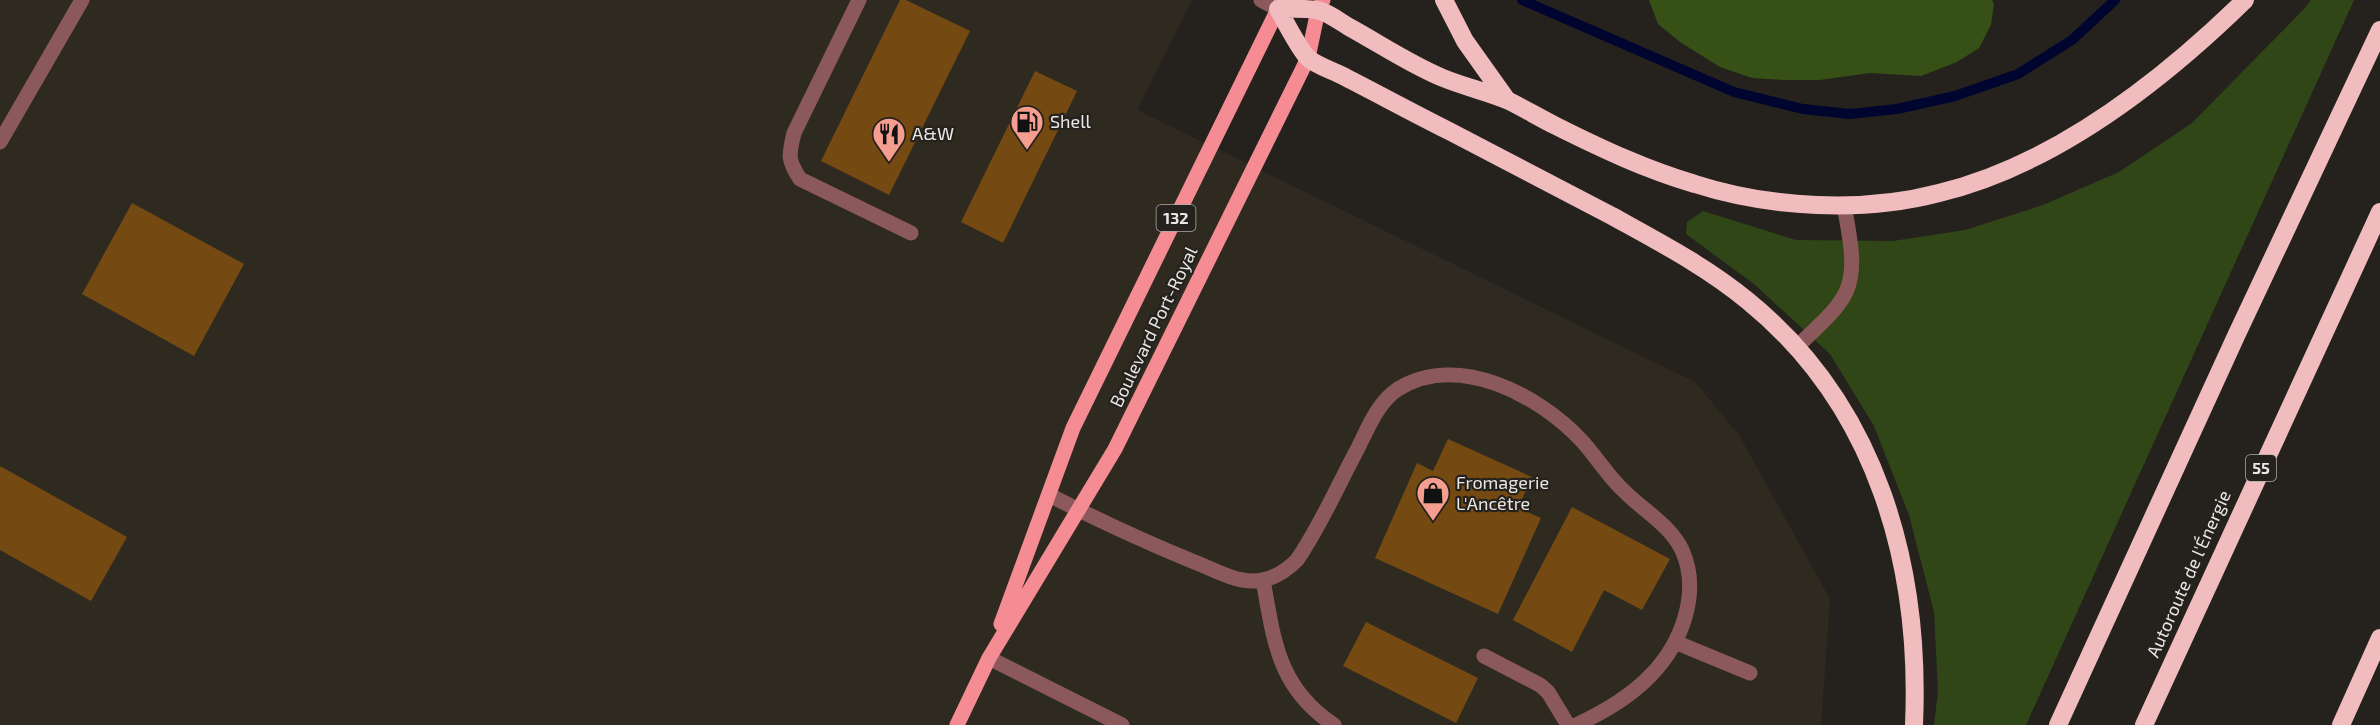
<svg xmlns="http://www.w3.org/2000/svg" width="2380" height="725" viewBox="0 0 2380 725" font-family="'Exo 2',sans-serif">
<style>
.built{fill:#2f2a20}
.green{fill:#304616}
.forest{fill:#365015}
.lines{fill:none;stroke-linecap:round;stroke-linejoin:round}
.stream{stroke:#000530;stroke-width:10}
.building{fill:#754912}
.lane{stroke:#8b595b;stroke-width:15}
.street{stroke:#8b595b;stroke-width:15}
.primary{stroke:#f58c94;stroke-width:15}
.highway{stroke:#f0bcbe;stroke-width:18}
.labels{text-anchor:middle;stroke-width:4.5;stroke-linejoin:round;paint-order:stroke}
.shield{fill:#25221e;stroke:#aeaca9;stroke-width:1.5}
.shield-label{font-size:16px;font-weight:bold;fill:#e9e7e4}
.poi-label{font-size:18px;fill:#e9e7e4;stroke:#25221e;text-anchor:start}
.street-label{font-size:18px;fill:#e9e7e4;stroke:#25221e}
</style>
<rect width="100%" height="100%" fill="#25221e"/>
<path class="built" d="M0 0H1192L1137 110 1695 382 1739 435 1830 599 1821 725H0Z"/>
<path class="green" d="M2311 0H2354L2026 725H1934L1938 691 1934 612 1909 515 1874 426 1830 354 1754 284 1686 234 1687 222 1703 211 1796 240 1893 241 1965 230 2043 205 2119 172 2192 123 2304 9Z"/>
<path class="forest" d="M1649 0H1992L1994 4 1991 25 1979 48 1957 62 1921 76 1870 73 1820 80H1784L1752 78 1720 67 1680 42 1658 24Z"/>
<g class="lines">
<path class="stream" d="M1522 0 1734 92 1803 109 1850 114 1897 109 1955 96 2018 74 2072 40 2115 0"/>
</g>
<path class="building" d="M900 0H906L970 31 889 195 821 161Z
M1035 71 1077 91 1003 243 961 222Z
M132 203 244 264 194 356 82 294Z
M1448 439 1532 477 1518 508 1541 518 1498 614 1375 558 1417 463 1433 471Z
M0 466 127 537 91 601 0 550Z
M1572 507 1670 559 1642 610 1604 590 1572 652 1513 620Z
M1366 622 1478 678 1456 723 1343 666Z"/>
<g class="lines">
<path class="lane" d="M859 0 794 133C789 154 787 160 800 179L911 233
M1797 347C1813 330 1836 313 1846 292 1858 267 1848 230 1844 205
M1049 495C1096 519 1143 541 1192 561 1211 568 1232 581 1253 581 1271 581 1285 572 1297 560 1321 525 1338 485 1358 448 1368 428 1378 402 1398 389 1458 352 1539 395 1581 440 1597 457 1608 477 1625 492 1644 511 1670 525 1682 550 1701 592 1682 643 1651 675 1632 695 1602 713 1576 725
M1263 580C1274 641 1278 688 1334 725
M1675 642 1750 673
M1484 656 1540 685 1548 692 1568 725
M989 658 1122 725"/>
<path class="street" d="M1261 0 1278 9
M0 142 82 0"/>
<path class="primary" d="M1001 624 1073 428 1282 1
M957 725 989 658 1115 449 1308 58 1318 10 1323 0"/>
<path class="highway" d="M1444 0 1465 41 1507 100
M1278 9C1290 9 1303 8 1316 10 1326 11 1339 21 1349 27 1380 44 1411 65 1443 78 1465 87 1488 92 1509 101 1525 109 1540 118 1556 126 1602 149 1647 170 1695 184 1770 208 1863 213 1939 193 2055 165 2161 82 2245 0
M1278 9C1285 21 1299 49 1308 58 1317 66 1334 71 1345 77 1380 95 1415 114 1451 132 1504 160 1558 188 1612 216 1659 242 1707 267 1748 301 1877 406 1921 565 1914 725
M2058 725 2236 336 2380 30
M2144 725 2380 212
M2341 725 2380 638"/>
</g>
<defs>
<g id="fuel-pin" transform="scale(1.725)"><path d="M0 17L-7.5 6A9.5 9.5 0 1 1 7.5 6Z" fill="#f59d8e" stroke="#25221e"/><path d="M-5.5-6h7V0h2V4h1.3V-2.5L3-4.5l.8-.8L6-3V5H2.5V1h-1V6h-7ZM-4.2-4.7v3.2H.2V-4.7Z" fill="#111"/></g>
<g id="restaurant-pin" transform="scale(1.725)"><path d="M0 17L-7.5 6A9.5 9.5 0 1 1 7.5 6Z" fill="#f59d8e" stroke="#25221e"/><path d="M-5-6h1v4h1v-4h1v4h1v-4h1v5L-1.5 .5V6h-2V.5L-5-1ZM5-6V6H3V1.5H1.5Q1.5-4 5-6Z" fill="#111"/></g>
<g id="shop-pin" transform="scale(1.725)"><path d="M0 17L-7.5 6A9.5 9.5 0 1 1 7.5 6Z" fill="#f59d8e" stroke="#25221e"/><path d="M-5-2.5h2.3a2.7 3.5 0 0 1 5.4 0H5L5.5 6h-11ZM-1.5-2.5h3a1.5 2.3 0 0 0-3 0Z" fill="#111"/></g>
</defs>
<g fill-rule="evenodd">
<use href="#fuel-pin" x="1027" y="122"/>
<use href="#restaurant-pin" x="889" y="134"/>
<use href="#shop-pin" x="1433" y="493"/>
</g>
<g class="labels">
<g class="shield">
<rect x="1156.5" y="205" width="39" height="26" rx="4.5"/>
<rect x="2246" y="455" width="30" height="26" rx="4.5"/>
</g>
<g class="shield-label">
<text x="1176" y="224">132</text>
<text x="2261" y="474">55</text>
</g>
<g class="poi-label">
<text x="1050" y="128">Shell</text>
<text x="912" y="140">A&amp;W</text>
<text x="1456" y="489">Fromagerie<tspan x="1456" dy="21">L'Ancêtre</tspan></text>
</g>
<g class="street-label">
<text transform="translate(1154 327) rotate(-64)" y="6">Boulevard Port-Royal</text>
<text transform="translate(2189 574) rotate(-66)" y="6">Autoroute de l'Énergie</text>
</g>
</g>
</svg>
